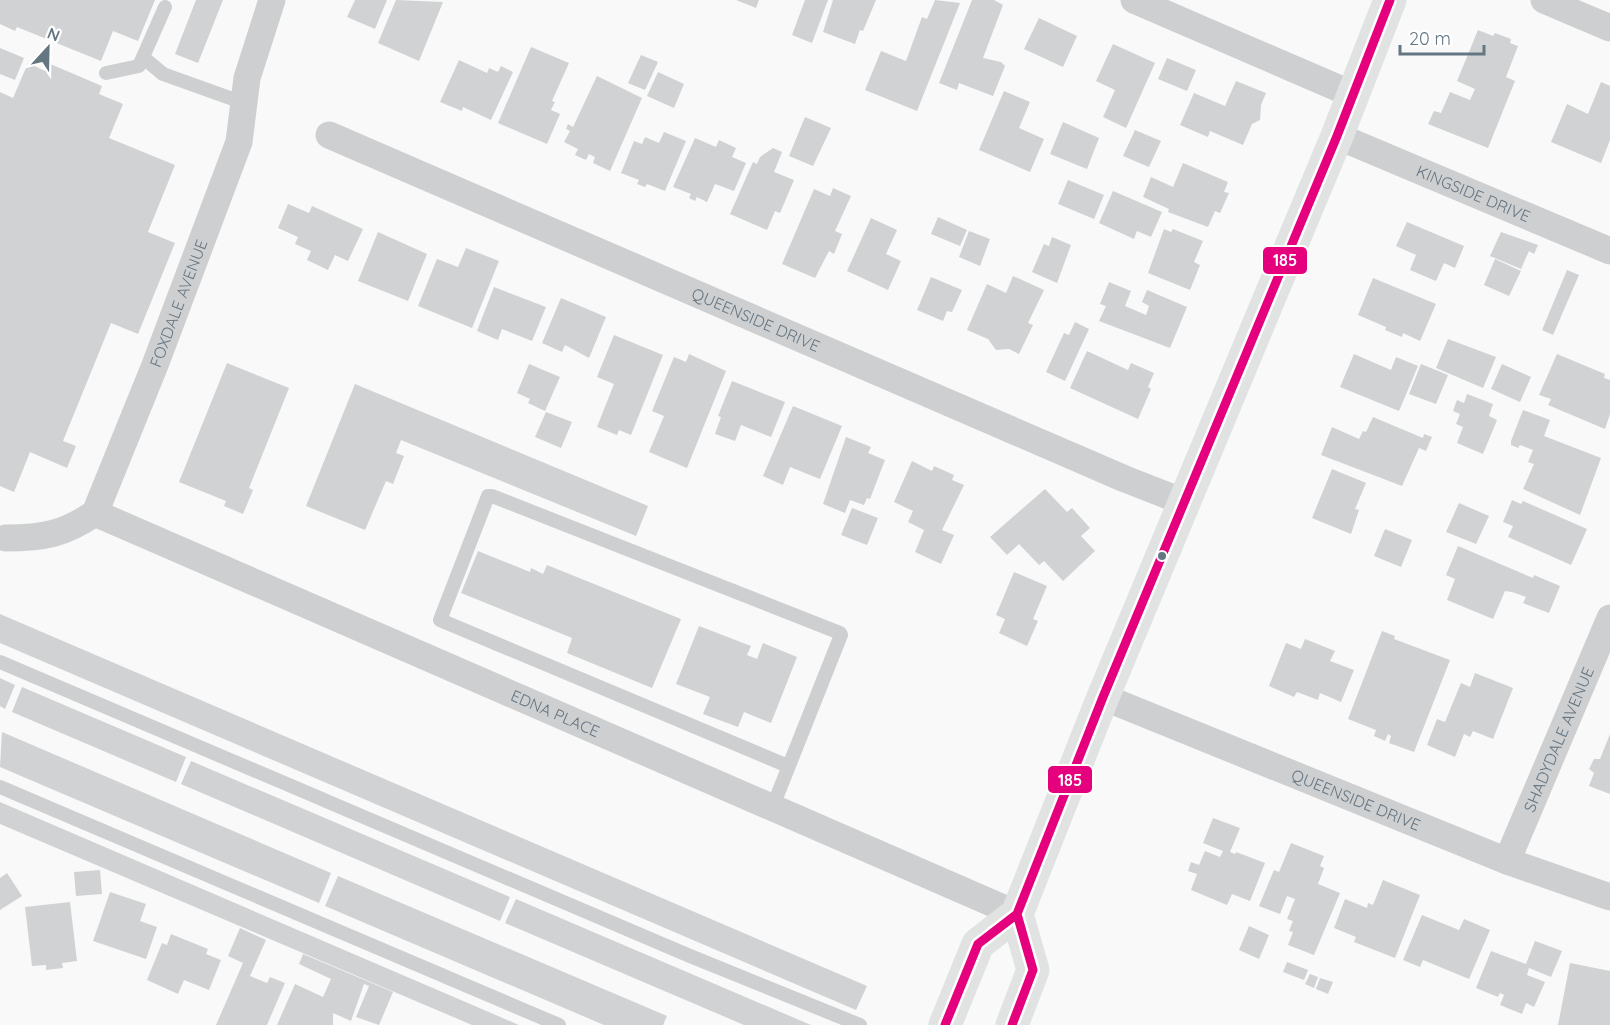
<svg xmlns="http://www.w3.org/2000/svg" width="1610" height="1025" viewBox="0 0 1610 1025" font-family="Quicksand,sans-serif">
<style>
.building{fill:#d0d2d3}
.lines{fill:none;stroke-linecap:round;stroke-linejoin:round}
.lane{stroke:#cecfd0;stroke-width:14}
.street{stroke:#cecfd0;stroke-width:27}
.primary{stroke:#e1e2e2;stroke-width:33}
.bus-1-casing{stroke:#fff;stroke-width:14}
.bus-1{stroke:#e5007d;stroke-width:9}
.bus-dot{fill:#657683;stroke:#fff;stroke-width:2}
.labels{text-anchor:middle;stroke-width:6;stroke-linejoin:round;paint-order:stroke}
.street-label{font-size:16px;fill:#657683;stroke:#fff}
.line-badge{stroke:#fff;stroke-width:2}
.badge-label{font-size:16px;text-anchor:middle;font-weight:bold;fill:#fff}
</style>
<rect width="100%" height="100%" fill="#f9f9f9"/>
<path class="building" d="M0 0H155L138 41 113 31 101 61 17 27 15 31 0 24Z
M196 0H223L198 63 175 54Z
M355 0H387L375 29 347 17Z
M396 0 443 2 419 61 378 43Z
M736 0H759L756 8Z
M805 0H828L812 43 792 35Z
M833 0H876L863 31 860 30 855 44 823 32Z
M935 0 960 3 917 111 865 90 881 51 906 61 922 17 927 19Z
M972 0H994L1003 5 983 58 1001 62 1005 66 993 96 959 83 957 90 939 83Z
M1039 18 1077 36 1063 67 1024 49Z
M1478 30 1493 36 1495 33 1511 39 1510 43 1518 46 1506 77 1515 81 1488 148 1428 124 1434 111 1441 113 1450 92 1470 100 1475 89 1457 81Z
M1113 44 1155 63 1126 128 1103 117 1115 90 1096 81Z
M531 47 569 63 552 101 555 102 551 110 560 114 547 144 498 123Z
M0 48 24 58 15 80 0 74Z
M641 55 658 62 645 90 628 83Z
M1167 58 1196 70 1187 91 1158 79Z
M459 60 487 73 489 68 498 72 501 66 513 72 491 120 463 107 462 111 440 102Z
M28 63 45 71 48 63 102 86 99 94 123 104 109 138 175 165 148 232 175 243 138 334 111 323 63 441 76 446 67 468 30 452 14 492 0 486V92L13 98Z
M658 72 684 84 674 108 647 96Z
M597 76 642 98 610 171 593 163 595 157 589 154 586 160 575 155 578 149 564 142 570 131 566 129 568 124 573 127Z
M1236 81 1266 93 1261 105 1260 120 1252 124 1243 145 1210 131 1208 137 1180 125 1194 93 1225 106Z
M1601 82 1610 86V140L1601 163 1551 142 1567 104 1588 114Z
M1004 91 1030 102 1019 128 1044 139 1030 172 979 150Z
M805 117 831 128 813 166 789 156Z
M1063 122 1099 138 1087 169 1050 154Z
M1135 130 1161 141 1149 167 1123 156Z
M664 132 686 141 665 191 647 184 645 187 637 184 639 180 621 173 634 141 642 144 645 137 659 143Z
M695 138 716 147 719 140 736 148 732 157 746 163 734 191 715 184 707 202 697 197 695 201 689 198 691 194 673 187Z
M773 148 782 152 774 172 794 180 780 213 775 211 767 230 730 214 753 162 757 164 760 157Z
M1183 163 1228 182 1224 192 1229 193 1220 213 1215 211 1208 227 1168 212 1169 209 1143 197 1151 177 1173 187Z
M1068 180 1104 195 1094 219 1058 204Z
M833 188 851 196 835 231 842 234 834 254 829 251 815 278 782 264 814 189 830 196Z
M1113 191 1162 212 1151 237 1137 231 1134 239 1099 223Z
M288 204 309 213 312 206 363 229 348 261 335 255 328 270 307 260 311 251 295 244 298 237 278 228Z
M938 217 967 230 960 246 931 234Z
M871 218 897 230 886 254 901 261 888 290 847 271Z
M1407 222 1464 246 1455 268 1444 263 1436 281 1410 270 1416 255 1396 246Z
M1164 229 1171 232 1173 229 1203 241 1194 262 1200 265 1190 290 1148 273Z
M969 231 990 239 980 266 959 257Z
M378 232 427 254 408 301 358 281Z
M1501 232 1538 245 1534 254 1529 251 1521 269 1490 256Z
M1052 237 1071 245 1057 283 1032 272 1044 244 1049 246Z
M466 248 499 261 472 328 418 306 437 259 458 267Z
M1495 259 1521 271 1509 296 1484 285Z
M1567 270 1579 275 1553 335 1542 330Z
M1013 276 1044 290 1028 323 1033 325 1019 354 1009 349 996 350 988 339 967 330 987 284 1006 293Z
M931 277 962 290 952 312 947 311 943 321 917 310Z
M1373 278 1436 304 1420 341 1403 333 1402 337 1385 330 1386 327 1358 315Z
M1109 282 1131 291 1125 306 1146 315 1149 306 1142 302 1147 290 1187 307 1170 348 1099 321 1106 306 1100 304Z
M494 287 546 307 532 341 502 329 498 340 477 331Z
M561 298 606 317 589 358 565 345 562 352 542 343Z
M1075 322 1089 329 1065 381 1046 372 1064 333 1069 335Z
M614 335 663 355 631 435 619 430 617 435 597 427 614 384 597 377Z
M1448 339 1496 357 1483 388 1436 368Z
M1087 351 1128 370 1131 363 1154 373 1148 387 1151 389 1138 419 1070 388Z
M689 354 726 371 687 468 649 452 664 416 652 411 674 357 686 362Z
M1354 354 1391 370 1396 357 1418 366 1399 411 1340 387Z
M1557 354 1605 374 1604 378 1610 380V414L1605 429 1548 405 1551 399 1539 395Z
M227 363 289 388 249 488 253 490 243 514 224 506 226 501 179 482Z
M529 364 560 377 545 411 528 403 530 399 517 393Z
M1421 364 1448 375 1436 404 1409 394Z
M1502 364 1531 377 1520 402 1491 389Z
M732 381 785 402 771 437 741 425 735 441 715 434 721 417 718 416Z
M355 384 648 506 636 536 401 440 396 453 404 456 393 484 386 481 365 530 306 506Z
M1467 394 1493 404 1489 416 1497 420 1483 454 1457 443 1463 427 1456 424 1460 414 1453 411 1457 400 1464 403Z
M793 406 842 426 820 479 790 467 783 485 763 476Z
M1523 410 1550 420 1544 436 1601 458 1580 515 1523 489 1534 464 1528 462 1533 450 1520 445 1518 448 1511 445V441Z
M546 412 572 422 561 448 535 437Z
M1373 417 1423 438 1424 434 1432 437 1426 451 1419 448 1402 486 1321 455 1332 427 1359 439 1363 431 1366 432Z
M846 437 871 447 868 453 885 460 870 499 867 498 864 505 850 500 845 513 823 504Z
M912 461 932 471 934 466 954 475 952 480 964 485 942 530 954 535 941 564 915 552 924 530 908 522 913 511 894 502Z
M1332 469 1366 483 1355 509 1359 510 1351 534 1312 518Z
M1045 489 1067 512 1072 508 1090 528 1081 536 1095 551 1063 581 1044 561 1039 565 1019 544 1007 555 990 537Z
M1512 500 1521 504 1523 501 1587 529 1571 565 1508 537 1513 526 1503 522Z
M1459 503 1489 516 1476 544 1446 532Z
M852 508 878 518 867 545 841 535Z
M1385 529 1412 540 1401 567 1374 556Z
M1458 546 1533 578 1534 575 1560 586 1549 613 1523 603 1526 597 1512 592 1505 591 1493 619 1447 600 1455 579 1446 575Z
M478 551 530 572 531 568 543 574 547 565 681 619 652 688 567 653 572 638 461 593Z
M1014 572 1047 586 1033 619 1038 621 1027 646 999 633 1005 619 996 615Z
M0 614 867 986 856 1010 0 643Z
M699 626 751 646 747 655 757 659 763 643 797 657 771 723 744 712 738 727 703 714 710 697 676 684Z
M1382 631 1395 636 1394 639 1450 660 1414 752 1389 743 1391 736 1388 734 1385 741 1374 736 1376 730 1348 719Z
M1305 639 1335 651 1330 661 1354 670 1341 702 1320 693 1318 700 1297 692 1294 697 1269 686 1286 643 1301 649Z
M1475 673 1513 688 1493 739 1473 731 1470 737 1464 734 1455 757 1427 745 1437 719 1445 722 1461 683 1470 687Z
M0 678 15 685 5 709 0 706Z
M22 687 186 757 176 782 12 712Z
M2 732 331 873 319 903 0 767Z
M1610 734V794L1589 786 1594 773 1589 769 1594 759H1600Z
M191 761 510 897 500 921 181 784Z
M0 802 519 1025H472L0 824Z
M1213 818 1240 828 1230 852 1235 854 1236 852 1265 863 1250 901 1232 894 1227 905 1191 890 1197 874 1188 871 1191 862 1199 865 1205 851 1220 857 1223 851 1203 843Z
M1291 843 1324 856 1320 866 1324 868 1318 884 1340 893 1314 955 1288 945 1293 932 1289 931 1293 921 1287 919 1295 899 1287 896 1280 914 1259 906 1274 870 1279 872Z
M100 870 102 894 76 896 74 872Z
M7 873 22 896 0 910V878Z
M338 876 667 1016 663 1025H604L325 906Z
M1383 880 1420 895 1395 958 1354 942 1356 937 1334 928 1345 899 1367 908 1368 903 1373 905Z
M110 892 146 904 140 921 157 927 146 959 93 941Z
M516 899 811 1025H744L505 923Z
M70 902 77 961 62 963 63 968 46 970V965L32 966 25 907Z
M1422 915 1459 930 1464 919 1490 930 1469 979 1423 960 1420 967 1403 960Z
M1249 926 1269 935 1259 959 1239 950Z
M240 928 266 940 250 976 267 983 270 977 285 983 267 1025H216L243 963 228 956Z
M171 934 208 949 206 954 221 960 209 990 184 980 178 994 147 980 162 943 167 945Z
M1535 941 1562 951 1551 977 1529 968 1527 975 1545 982 1534 1007 1526 1003 1522 1014 1500 1005 1504 995 1500 993 1498 997 1476 988 1491 951 1526 964Z
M303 954 393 992 379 1025 356 1017 369 986 364 984 351 1021 333 1013V1025H277L295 984 323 997 331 979 299 964Z
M1287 962 1308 970 1304 980 1283 972Z
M1570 963 1610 971V1025H1558Z
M1310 974 1318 977 1314 988 1305 984Z
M1320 978 1333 982 1328 994 1316 989Z"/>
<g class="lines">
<path class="lane" d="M145 59 163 74 244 103
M106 73 139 66 165 7
M0 662 690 956 860 1025
M0 787 559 1025
M773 806 841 635 840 633 492 496H488L440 620 788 766"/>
<g class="street">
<path d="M1134 0 1354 95"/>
<path d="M1544 0 1610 28"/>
<path id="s1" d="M329 135 1125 479 1184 502"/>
<path id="s2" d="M1337 136 1610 251"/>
<path id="s3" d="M95 513 1017 914"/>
<path id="s4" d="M6 538C44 538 64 534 95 513L155 365 239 142 247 78 272 0"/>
<path id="s5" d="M1103 697 1507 861 1610 897"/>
<path id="s6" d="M1507 861 1610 618"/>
</g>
<path class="primary" d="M945 1025 978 944 1017 914 1103 697 1337 136 1390 0
M1012 1025 1033 970 1017 914"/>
<g class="bus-1-casing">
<path id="bus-1" d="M945 1025 978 944 1017 914 1103 697 1337 136 1390 0
M1012 1025 1033 970 1017 914"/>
</g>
<use href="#bus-1" class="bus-1"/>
</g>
<circle class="bus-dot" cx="1162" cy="556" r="5"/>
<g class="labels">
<g class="street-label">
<text dy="6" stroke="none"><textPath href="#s2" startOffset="148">KINGSIDE DRIVE</textPath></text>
<text dy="6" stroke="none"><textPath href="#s4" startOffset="320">FOXDALE AVENUE</textPath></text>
<text dy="6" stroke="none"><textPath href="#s1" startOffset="465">QUEENSIDE DRIVE</textPath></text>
<text dy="6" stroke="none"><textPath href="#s3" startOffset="502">EDNA PLACE</textPath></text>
<text dy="6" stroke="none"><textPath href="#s6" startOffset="132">SHADYDALE AVENUE</textPath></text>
<text dy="6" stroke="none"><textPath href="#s5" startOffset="273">QUEENSIDE DRIVE</textPath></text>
</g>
</g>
<g class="line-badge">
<rect x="1262" y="246" width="46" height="29" rx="6" fill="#e5007d"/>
<rect x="1047" y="765" width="46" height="29" rx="6" fill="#e5007d"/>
</g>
<g class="badge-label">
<text x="1285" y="266">185</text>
<text x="1070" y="786">185</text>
</g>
<g transform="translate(48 48) rotate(22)" stroke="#ffffff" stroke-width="4.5" paint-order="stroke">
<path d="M0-4.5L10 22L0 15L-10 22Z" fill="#657683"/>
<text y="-9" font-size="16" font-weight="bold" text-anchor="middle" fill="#657683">N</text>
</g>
<path d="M1400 45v9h84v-9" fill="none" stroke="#657683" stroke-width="3"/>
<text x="1409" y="45" font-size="18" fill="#657683" stroke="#ffffff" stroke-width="4.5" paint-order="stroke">20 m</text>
</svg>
